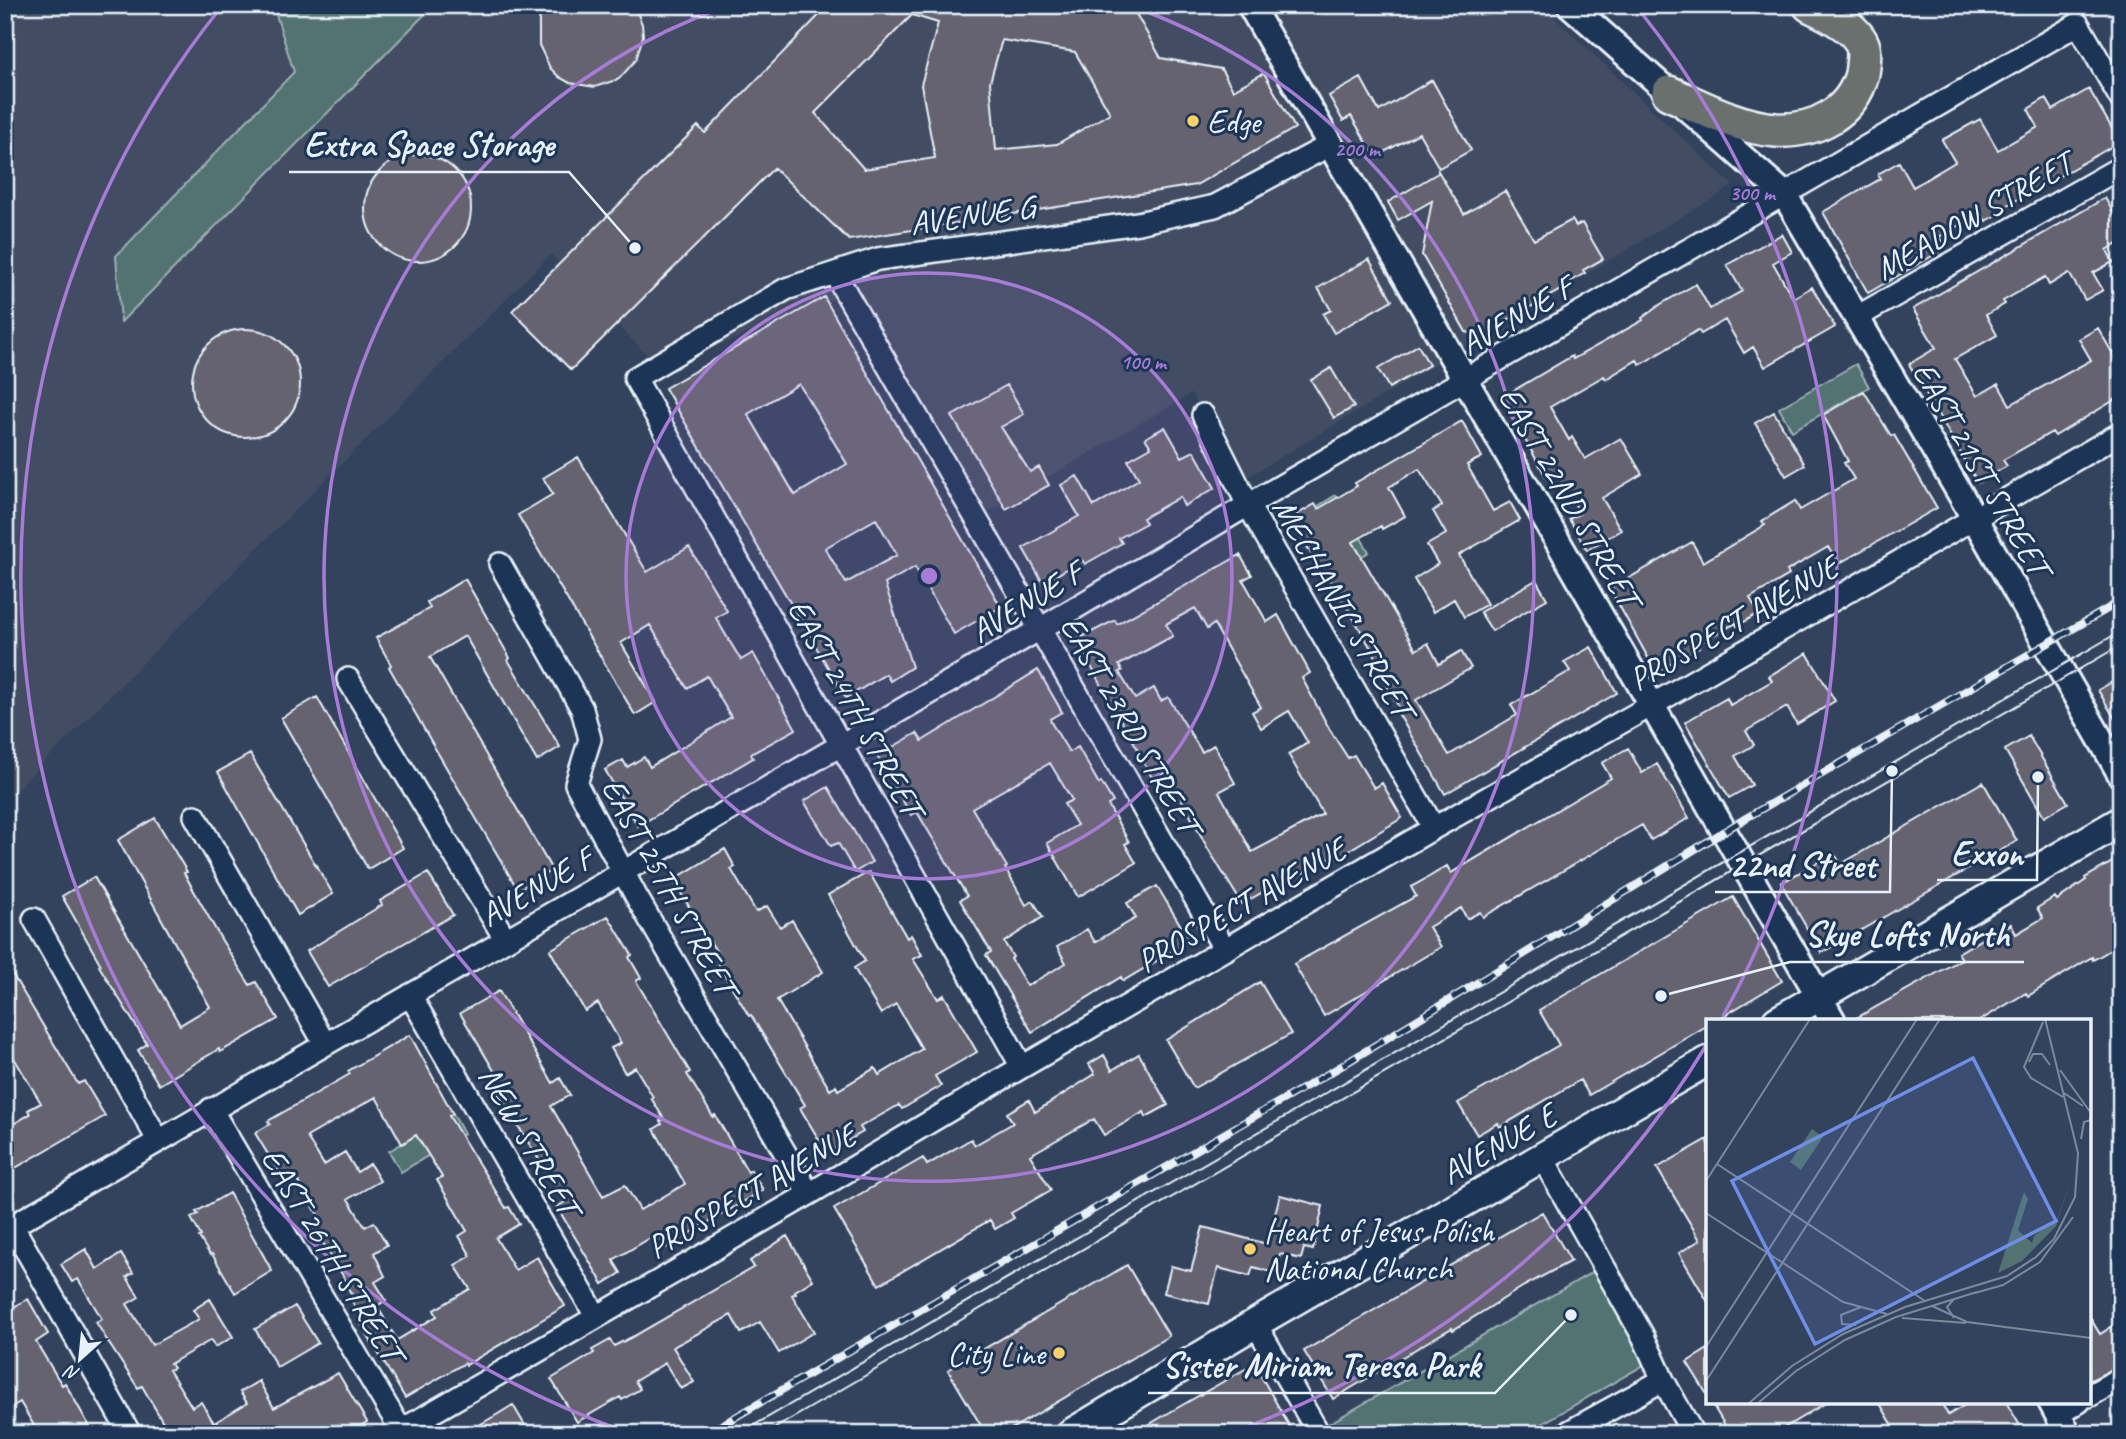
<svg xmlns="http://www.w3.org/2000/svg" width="2126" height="1439" viewBox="0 0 2126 1439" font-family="Caveat,sans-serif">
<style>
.built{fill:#424d63}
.green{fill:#527372;stroke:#9db2b5;stroke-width:2}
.building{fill:#65646f;stroke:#e8f1f8;stroke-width:2;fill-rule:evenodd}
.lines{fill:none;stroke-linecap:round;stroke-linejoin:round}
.minor-casing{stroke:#e8f1f8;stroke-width:26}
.tertiary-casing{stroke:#e8f1f8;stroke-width:30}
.secondary-casing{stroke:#e8f1f8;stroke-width:33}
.trunk-casing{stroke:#e8f1f8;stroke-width:38}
.minor{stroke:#1d3557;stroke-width:21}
.tertiary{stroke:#1d3557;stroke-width:24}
.secondary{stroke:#1d3557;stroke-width:28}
.trunk{stroke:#6b706d;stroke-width:33}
.tram{stroke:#e8f1f8;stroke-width:2}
.rail-casing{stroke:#e8f1f8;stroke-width:8}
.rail{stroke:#1d3557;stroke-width:5;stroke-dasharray:16;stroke-linecap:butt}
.ring{fill:none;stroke:#a77bd6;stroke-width:3.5}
.poi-dot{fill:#ffd166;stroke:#1d3557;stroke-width:2.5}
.labels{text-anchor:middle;stroke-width:6;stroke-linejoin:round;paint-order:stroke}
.poi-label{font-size:33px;fill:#e8f1f8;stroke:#1d3557;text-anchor:start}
.street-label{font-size:33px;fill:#e8f1f8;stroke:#1d3557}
.inset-road{fill:none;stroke:#7b899c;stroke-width:2}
.view{fill:#6e8fe5;fill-opacity:0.15;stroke:#6e8fe5;stroke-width:3.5}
.inset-edge{fill:none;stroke:#e8f1f8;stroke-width:3.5}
.centre{fill:#a77bd6;stroke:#1d3557;stroke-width:3.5}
.ring-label{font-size:21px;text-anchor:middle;font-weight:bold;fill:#a77bd6;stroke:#1d3557;stroke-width:6;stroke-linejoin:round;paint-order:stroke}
.leader{fill:none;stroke:#e8f1f8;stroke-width:2.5}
.callout-dot{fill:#e8f1f8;stroke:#1d3557;stroke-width:2.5}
.callout-label{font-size:35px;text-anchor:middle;font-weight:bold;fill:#e8f1f8;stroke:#1d3557;stroke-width:6;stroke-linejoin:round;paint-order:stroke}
</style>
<rect width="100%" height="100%" fill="#33435e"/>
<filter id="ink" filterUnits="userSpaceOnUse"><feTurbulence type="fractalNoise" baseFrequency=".0143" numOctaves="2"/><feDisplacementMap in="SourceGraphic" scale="14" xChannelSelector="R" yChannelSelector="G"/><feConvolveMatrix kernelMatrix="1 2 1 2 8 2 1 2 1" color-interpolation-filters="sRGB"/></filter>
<g filter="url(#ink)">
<path class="built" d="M32 5H273L294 72 116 256 121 321 434 5H1541L1733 186 1249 476 1191 394 986 513 854 291 660 369 551 254 5 801V9Z"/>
<path class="green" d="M273 5H434L121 322 116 256 294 72Z
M1856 364 1869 387 1792 431 1779 408Z
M1336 495 1369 552 1351 563 1318 506Z
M453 1114 464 1134 401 1172 389 1151Z
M1598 1269 1649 1362 1524 1434H1337L1330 1423Z"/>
<path class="building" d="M546 5H634L642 24 643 36 636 60 619 79 595 87 570 83 559 77 550 68 539 45V20Z
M829 5H1131L1161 58 1221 69 1233 90 1264 73 1295 128 1196 185 849 240 774 168 571 370 512 311 698 126 705 133ZM912 15 938 23 921 85 935 158 864 169 815 113ZM1002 40 1075 52 1110 113 1057 144 996 150 990 82Z
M1361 78 1379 111 1432 80 1471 150 1439 168 1419 133 1375 157 1351 116 1343 121 1329 96Z
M2089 89 2120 142 2004 207 2006 210 1986 221 1981 213 1939 237 1946 248 1868 293 1823 212 1880 179 1878 174 1899 162 1913 187 1955 162 1942 140 1980 119 1998 150 2038 127 2028 109 2046 98 2053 110Z
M365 208a53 53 0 1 1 106 0a53 53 0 1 1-106 0Z
M1438 171 1464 214 1505 191 1534 240 1572 220 1576 226 1582 223 1603 259 1583 270 1585 273 1561 287 1562 289 1481 335 1466 332 1422 255 1432 201 1398 220 1388 202 1438 173Z
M2105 198 2121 226V242L2107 250 2113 262 2093 273 2103 290 2085 300 2069 273 2049 285 2045 277 2003 301 2005 304 1986 315 1997 335 1955 359 1977 396 1998 384 2010 405 2091 360 2079 339 2098 328 2113 354 2121 350V396L2055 436 2052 432 2003 460 2007 466 1978 483 1909 364 1936 348 1913 309Z
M1782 234 1792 252 1773 263 1793 298 1812 287 1835 327 1765 367 1753 347 1744 353 1725 320 1701 334 1698 330 1640 365 1637 360 1606 379 1604 376 1550 407 1569 440 1572 437 1585 459 1621 438 1642 474 1602 498 1621 530 1587 550 1569 519 1580 513 1556 472 1547 478 1501 398 1572 356 1573 359 1643 320 1642 318 1661 304 1696 284 1710 309 1742 291 1727 265Z
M1369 259 1392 300 1334 333 1323 314 1331 310 1318 288Z
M824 297 1001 607 954 634 915 567 885 584 912 667 890 681 886 674 846 698 665 388ZM799 384 847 464 795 495 748 414ZM876 519 897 555 846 583 825 548Z
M192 383a54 54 0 1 1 108 0a54 54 0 1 1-108 0Z
M1418 345 1429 365 1389 388 1378 369Z
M1331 368 1354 407 1334 418 1311 380Z
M1007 385 1024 414 1001 427 1030 472 1039 467 1049 485 1006 509 952 416Z
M1864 391 1891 436 1894 435 1937 508 1838 564 1828 547 1787 571 1789 575 1750 598 1759 613 1737 626 1736 623 1697 644 1699 647 1656 672 1610 589 1692 542 1703 562 1765 525 1762 521 1795 501 1800 510 1854 479 1844 463 1848 461 1823 415Z
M1774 412 1805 465 1786 476 1755 423Z
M1462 421 1482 457 1467 465 1493 511 1510 502 1520 520 1459 555 1487 604 1464 617 1454 599 1433 612 1414 579 1438 564 1427 545 1446 534 1433 511 1442 506 1419 469 1389 487 1405 516 1382 529 1381 526 1353 542 1416 650 1428 643 1439 664 1461 651 1471 668 1416 700 1449 755 1517 715 1511 705 1570 671 1564 662 1591 647 1617 693 1445 794 1398 713 1401 711 1379 671 1383 669 1351 614 1327 577 1325 578 1291 518 1315 504 1318 509 1357 486 1355 483Z
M1165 427 1182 457 1194 451 1215 488 1184 506 1180 497 1143 518 1146 523 1119 538 1122 543 1085 564 1082 560 1043 583 1023 548 1079 516 1061 485 1077 476 1094 506 1139 479 1128 460 1151 447 1145 438Z
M578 457 647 572 689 547 727 611 716 618 727 637 741 660 753 653 796 729 751 754 753 758 638 826 605 770 623 760 627 767 644 757 650 767 731 717 707 676 687 688 650 625 621 643 656 702 635 715 588 635 518 515 553 494 543 478Z
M1240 555 1252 575 1243 580 1267 622 1278 615 1310 673 1302 678 1330 730 1348 758 1354 755 1374 788 1382 783 1402 818 1336 858 1334 856 1289 881 1287 878 1242 904 1207 847 1167 772 1153 779 1143 762 1145 761 1108 699 1109 698 1076 640 1115 620 1117 624ZM1195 608 1207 629 1214 624 1261 707 1252 712 1261 728 1289 711 1308 743 1288 754 1323 814 1252 852 1219 792 1235 783 1214 745 1202 752 1168 697 1161 701 1154 688 1135 699 1119 672 1122 671 1119 665 1173 636 1166 624Z
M465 579 510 658 508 660 560 747 537 761 465 636 430 657 552 870 518 890 436 750 389 667 391 665 376 638 430 608 427 602Z
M1536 580 1547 599 1492 631 1480 612Z
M1807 653 1835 701 1797 724 1787 707 1746 731 1754 745 1735 756 1752 785 1729 798 1685 722 1727 698 1730 705 1772 681 1769 676Z
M1038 670 1062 712 1050 719 1052 724 1069 752 1078 747 1099 784 1101 782 1113 802 1108 805 1129 842 1125 844 1136 863 1078 897 1047 843 1077 825 1064 804 1072 800 1050 763 972 808 1007 867 1005 868 1026 905 1033 901 1043 917 1004 942 1013 957 1011 959 1027 986 1066 963 1057 947 1087 929 1095 942 1136 918 1127 903 1157 886 1190 941 1123 981 1121 977 1032 1032 986 955 991 952 960 900 967 896 917 812 911 815 877 756 917 733 922 741Z
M2121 677V729L2098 690Z
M317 697 403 848 368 869 281 718Z
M2029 736 2068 803 2044 817 2005 750Z
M1628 748 1642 773 1657 764 1689 818 1651 840 1642 825 1483 917 1480 912 1467 919 1461 908 1429 927 1441 947 1324 1016 1294 964 1416 896 1411 887 1429 877 1447 866 1451 873 1611 778 1602 763Z
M250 754 333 894 298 915 218 772Z
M1983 782 2017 841 1821 953 1781 883 1834 853 1841 864Z
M828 787 872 862 855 872 838 843 831 846 804 801Z
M155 818 187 872 184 873 221 939 250 985 256 982 278 1019 220 1052 219 1049 159 1085 138 1050 147 1044 99 966 101 965 62 896 94 877 180 1025 210 1007 118 840Z
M725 849 735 867 731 869 756 912 767 906 780 927 792 920 823 972 777 1000 830 1090 836 1086 838 1090 875 1068 879 1075 922 1049 896 1004 881 1014 854 968 865 961 828 895 869 872 907 938 911 935 922 955 913 959 938 999 944 995 977 1052 935 1076 941 1086 902 1109 899 1105 860 1127 863 1132 827 1153 800 1108 805 1105 751 1015 749 1016 718 964 722 961 673 880Z
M2121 857V944L2093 960 2092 957 2028 996 2026 993 1979 1021H1851L1962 959 1958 953 1992 933 1993 935 2011 924 2016 934 2043 918 2037 908 2055 897 2057 900 2086 880 2085 878Z
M428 873 453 915 328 987 307 951 382 905 380 901Z
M1733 897 1782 981 1715 1021H1708V1025L1589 1095 1580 1080 1500 1127 1498 1123 1477 1135 1458 1103 1559 1045 1539 1010Z
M608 916 632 955 629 957 641 978 636 981 690 1072 687 1074 713 1117 715 1115 748 1172 751 1170 763 1190 666 1248 657 1234 613 1260 621 1273 603 1284 557 1207 565 1202 496 1090 503 1086 460 1013 499 991 553 1083 560 1078 570 1095 551 1106 603 1196 625 1185 640 1210 685 1184 654 1129 662 1124 660 1121 664 1119 651 1098 653 1097 635 1067 625 1073 611 1048 621 1043 598 1003 585 1011 550 950Z
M5 962 78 1084 84 1081 105 1116 5 1174V1129L30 1114 28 1110 41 1103 5 1043Z
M1260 982 1291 1034 1194 1088 1166 1040Z
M410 1035 453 1114 449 1116 506 1208 509 1207 519 1224 496 1238 515 1270 537 1257 565 1306 466 1365 465 1363 405 1398 358 1319 361 1317 352 1301 355 1300 343 1280 345 1279 323 1243 318 1245 307 1226 320 1218 296 1178 286 1184 255 1133 270 1124 268 1121 350 1074 348 1071ZM376 1097 402 1144 416 1135 442 1177 437 1180 467 1231 459 1236 471 1256 455 1265 470 1289 434 1310 437 1316 397 1340 377 1306 386 1300 375 1282 385 1276 374 1253 387 1245 374 1222 365 1227 348 1199 380 1181 370 1164 357 1172 345 1152 324 1165 307 1137Z
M1139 1054 1168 1105 1146 1117 1144 1112 1104 1135 1094 1119 1030 1155 1051 1190 1011 1213 1014 1218 995 1229 990 1220 879 1285 834 1209 923 1158 927 1165 971 1139 975 1145 1013 1123 1007 1113 1029 1100 1035 1112 1095 1074 1089 1064 1104 1055 1112 1070Z
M1708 1139V1302L1679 1253 1700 1240 1657 1168Z
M229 1193 272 1271 235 1293 212 1254 210 1255 199 1237 201 1236 191 1218 198 1214 196 1212Z
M1280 1195 1323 1206 1313 1250 1304 1248 1301 1259 1280 1254 1275 1273 1253 1267 1250 1276 1218 1268 1209 1304 1164 1293 1171 1266 1191 1271 1203 1227 1267 1244Z
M1542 1212 1571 1261 1524 1286 1453 1330 1452 1328 1429 1341 1333 1399 1304 1351Z
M787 1236 813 1280 795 1291 796 1293 792 1295 814 1332 779 1353 760 1322 741 1333 731 1315 673 1347 694 1382 681 1389 665 1363 635 1381 640 1389 622 1400 620 1397 577 1422 551 1379 594 1353 592 1350 610 1340 614 1346 634 1336 754 1267 750 1261Z
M86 1249 97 1269 121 1254 133 1273 127 1277 139 1297 127 1304 152 1345 199 1319 193 1310 210 1299 233 1337 215 1347 211 1340 170 1364 173 1368 169 1370 192 1407 201 1402 214 1423 247 1403 240 1392 259 1381 274 1408 338 1373 367 1422 347 1434H170L142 1386 138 1388 108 1342 96 1322 102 1319 78 1279 72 1282 61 1264Z
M1127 1265 1169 1336 1003 1434H986L948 1370Z
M28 1299 48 1334 36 1342 62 1385 65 1383 94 1434H39L20 1402 5 1411V1312Z
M295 1306 318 1343 277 1367 255 1329Z
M2089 1316 2100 1334 2121 1321V1365L2089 1381Z
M1708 1349V1396L1687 1362Z
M1254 1364 1294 1434H1133L1165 1415Z
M1711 1402H1827L1774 1434H1730Z
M1879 1402H1941L1948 1415 1970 1402H2006L2025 1434H1898Z
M513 1405 530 1434H464L498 1414Z"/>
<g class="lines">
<g class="minor-casing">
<path id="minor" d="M835 274 1225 950
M1857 317 2121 167
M1203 415 1248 505 1434 828
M500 564 582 709 590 739 576 784 636 896 809 1194
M348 679 506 940
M195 816 325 1044
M34 919 158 1140
M410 995 596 1316
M1022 1067 635 378 786 289 878 259 1138 223 1215 206 1330 145
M211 1109 401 1430
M1542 1157 1643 1336 1663 1380 1693 1434
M12 1225 130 1434
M5 1230 623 872 1040 629 1248 505 2078 24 2121 99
M1255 1323 1319 1434
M2089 1396 2121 1378
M2058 1414 2079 1402
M395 1434 809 1194 1022 1067 1434 828 1652 705 2121 433
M1565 1434 1663 1380"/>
</g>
<g class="tertiary-casing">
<path id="tertiary" d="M1250 5 1833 1021
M1570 5 1784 194 1962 497 2121 775
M2051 1402 2068 1434"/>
</g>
<g class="secondary-casing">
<path id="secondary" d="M1777 1021 2121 821
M1070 1434 1268 1316 1708 1061"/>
</g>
<g class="trunk-casing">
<path id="trunk" d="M1669 93C1703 108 1738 127 1776 130 1815 132 1852 113 1862 74 1863 67 1865 55 1863 47 1858 28 1827 13 1810 5"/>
</g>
<use href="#minor" class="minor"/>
<use href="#tertiary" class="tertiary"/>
<use href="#secondary" class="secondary"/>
<use href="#trunk" class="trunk"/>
<path class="tram" d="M739 1434 2121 631
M765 1434 2121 645"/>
<g class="rail-casing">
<path id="rail" d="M706 1434 1343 1065 1746 818 2121 601"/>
</g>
<use href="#rail" class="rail"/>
</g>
</g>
<circle cx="929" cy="576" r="303" fill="#a77bd6" fill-opacity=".12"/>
<g class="ring">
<circle cx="929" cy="576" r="303"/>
<path d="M1131 6A605 605 0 1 1 727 6"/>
<path d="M1707 1044A908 908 0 0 1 1232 1432M626 1432A908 908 0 0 1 218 11M1640 11A908 908 0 0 1 1723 1016"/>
</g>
<g class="poi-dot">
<circle cx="1193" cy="121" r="7"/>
<circle cx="1250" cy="1249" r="7"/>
<circle cx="1059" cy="1353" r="7"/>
</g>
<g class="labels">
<g class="poi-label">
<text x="1207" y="133">Edge</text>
<text x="1264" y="1242">Heart of Jesus Polish<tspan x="1264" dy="38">National Church</tspan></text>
<text x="1045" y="1365" text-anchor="end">City Line</text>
</g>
<g class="street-label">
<text transform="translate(972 214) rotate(-8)" y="12">AVENUE G</text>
<text transform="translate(1973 215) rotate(-30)" y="12">MEADOW STREET</text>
<text transform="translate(1516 315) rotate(-30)" y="12">AVENUE F</text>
<text transform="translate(1982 468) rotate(60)" y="12">EAST 21ST STREET</text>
<text transform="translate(1570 496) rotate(60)" y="12">EAST 22ND STREET</text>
<text transform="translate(1026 601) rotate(-31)" y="12">AVENUE F</text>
<text transform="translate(1344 607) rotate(60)" y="12">MECHANIC STREET</text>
<text transform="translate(1733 622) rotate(-30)" y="12">PROSPECT AVENUE</text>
<text transform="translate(856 707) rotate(61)" y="12">EAST 24TH STREET</text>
<text transform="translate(1131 724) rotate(60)" y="12">EAST 23RD STREET</text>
<text transform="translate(536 886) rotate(-30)" y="12">AVENUE F</text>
<text transform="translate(670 886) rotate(61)" y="12">EAST 25TH STREET</text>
<text transform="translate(1241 904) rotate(-30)" y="12">PROSPECT AVENUE</text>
<text transform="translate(530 1140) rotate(60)" y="12">NEW STREET</text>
<text transform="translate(1498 1143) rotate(-30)" y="12">AVENUE E</text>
<text transform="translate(751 1190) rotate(-30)" y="12">PROSPECT AVENUE</text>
<text transform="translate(333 1254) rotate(59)" y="12">EAST 26TH STREET</text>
</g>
</g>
<g transform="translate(1706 1019)">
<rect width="385" height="385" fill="#33435e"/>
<path d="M106 110 117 118 95 151 84 143ZM366 157 350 207 316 242 292 254 318 173 322 180 312 211 326 224 328 217 352 199Z" fill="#527372"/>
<path class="inset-road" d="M337 3 318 48 325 59 357 78M323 43 327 35H336L344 46M354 51 385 94M358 74 377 87M375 120 378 103 385 101M11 145 219 282M0 162 104 0M0 194 137 283 181 295M269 274 297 266 334 243 367 198M248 280 241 288 248 299M226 287 261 303 385 319M196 299 260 304M150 306 136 305 135 296 155 288M0 328 211 0M0 362 234 0M42 385 86 347 137 315 199 288 301 257 330 238 348 220 369 178 372 134 339 0M51 385 90 352 139 321 190 298 271 273"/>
<path class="view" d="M267 39 350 202 109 325 26 162Z"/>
<rect width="385" height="385" class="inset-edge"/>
</g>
<circle cx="929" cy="576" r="10" class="centre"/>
<g class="ring-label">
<text x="1357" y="156">200 m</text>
<text x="1752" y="200">300 m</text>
<text x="1143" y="369">100 m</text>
</g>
<path class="leader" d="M635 248L569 172H289M2038 777L2037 880H1937M1892 771L1890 892H1715M1661 996L1790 962H2024M1571 1315L1495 1393H1148"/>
<g class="callout-dot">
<circle cx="635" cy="248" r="7"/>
<circle cx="2038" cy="777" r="7"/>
<circle cx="1892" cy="771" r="7"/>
<circle cx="1661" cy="996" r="7"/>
<circle cx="1571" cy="1315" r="7"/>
</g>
<g class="callout-label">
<text x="429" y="156">Extra Space Storage</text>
<text x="1987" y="865">Exxon</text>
<text x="1802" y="877">22nd Street</text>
<text x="1907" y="946">Skye Lofts North</text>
<text x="1321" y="1377">Sister Miriam Teresa Park</text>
</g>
<rect width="2126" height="1439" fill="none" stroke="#1d3557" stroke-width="28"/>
<rect x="14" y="14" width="2098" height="1411" fill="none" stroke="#e8f1f8" stroke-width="2.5" filter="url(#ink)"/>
<g transform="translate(80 1359) rotate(207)" stroke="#1d3557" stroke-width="5" paint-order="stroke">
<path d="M0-5L12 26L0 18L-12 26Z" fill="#e8f1f8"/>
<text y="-10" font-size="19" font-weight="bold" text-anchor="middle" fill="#e8f1f8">N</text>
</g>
</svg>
